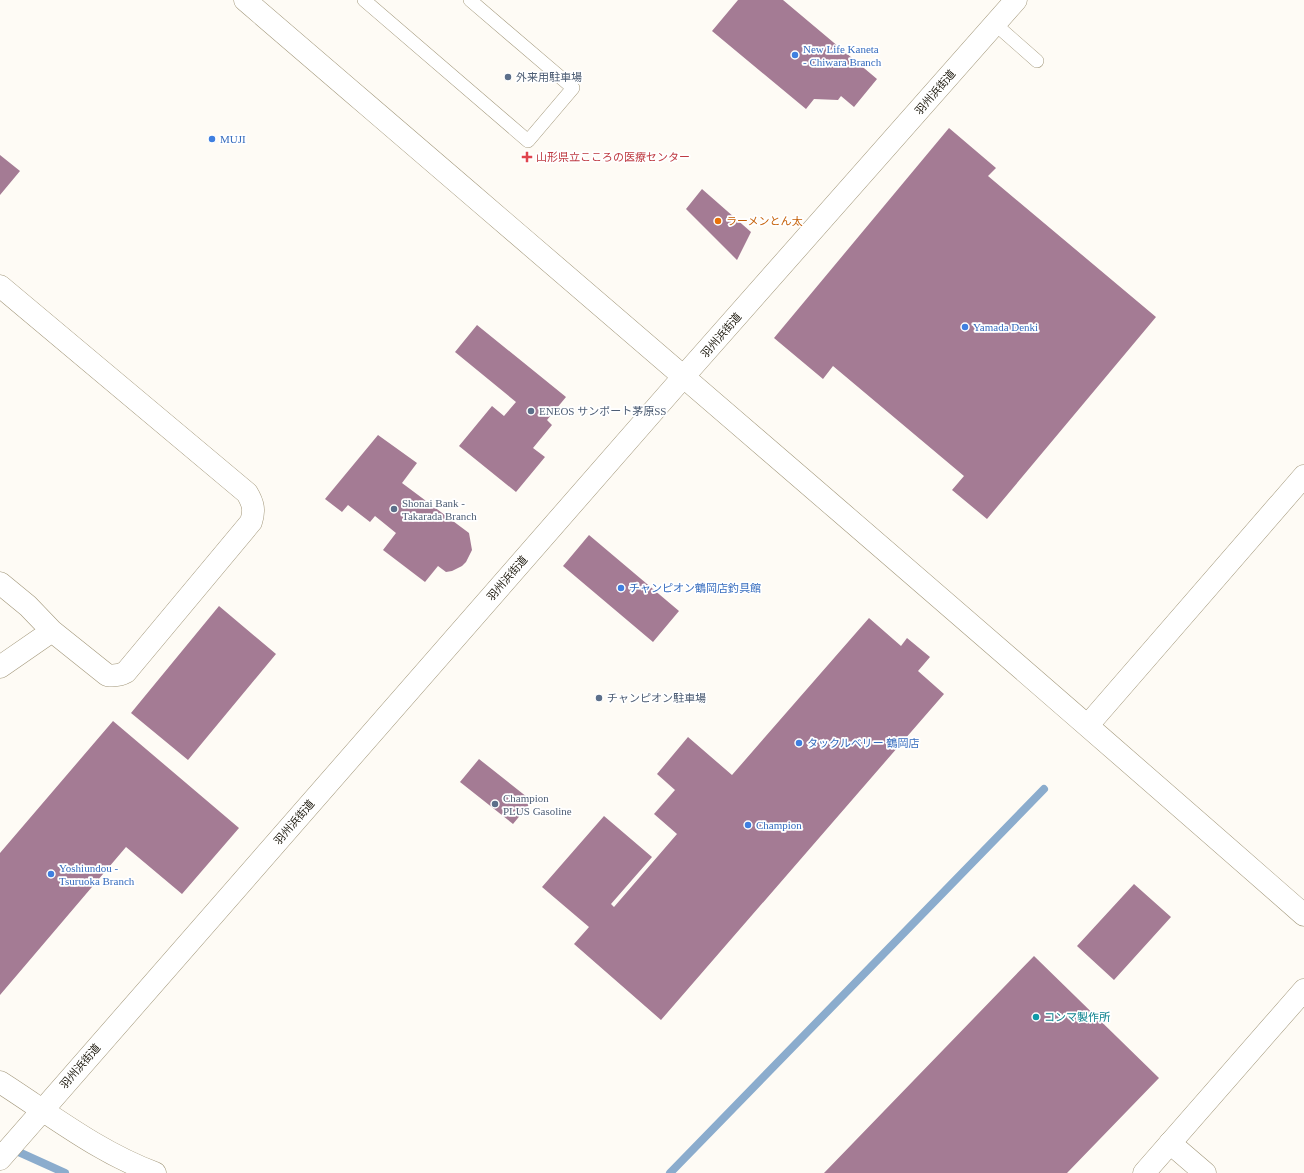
<svg xmlns="http://www.w3.org/2000/svg" width="1304" height="1173" viewBox="0 0 1304 1173" font-family="'Times New Roman','Noto Sans JP',serif">
<style>
.lines{fill:none;stroke-linecap:round;stroke-linejoin:round}
.stream{stroke:#8baccd;stroke-width:8}
.building{fill:#a47b94}
.lane-casing{stroke:#a2977a;stroke-width:14}
.street-casing{stroke:#a2977a;stroke-width:23}
.secondary-casing{stroke:#a2977a;stroke-width:23}
.lane{stroke:#fff;stroke-width:13}
.street{stroke:#fff;stroke-width:22}
.secondary{stroke:#fff;stroke-width:22}
.shop-dot{fill:#3f7fe0;stroke:#fff;stroke-width:1.5}
.service-dot{fill:#5c6f8a;stroke:#fff;stroke-width:1.5}
.health-dot{fill:#e0444e;stroke:#fff;stroke-width:1.5}
.food-dot{fill:#e8710a;stroke:#fff;stroke-width:1.5}
.culture-dot{fill:#0f9aa8;stroke:#fff;stroke-width:1.5}
.labels{text-anchor:middle;stroke-width:3.5;stroke-linejoin:round;paint-order:stroke}
.shop-label{font-size:11px;fill:#366cbe;stroke:#fff;text-anchor:start}
.service-label{font-size:11px;fill:#4e5e75;stroke:#fff;text-anchor:start}
.street-label{font-size:11px;fill:#1e1a0f;stroke:#fff}
.health-label{font-size:11px;fill:#be3a42;stroke:#fff;text-anchor:start}
.food-label{font-size:11px;fill:#c56008;stroke:#fff;text-anchor:start}
.culture-label{font-size:11px;fill:#0d838f;stroke:#fff;text-anchor:start}
</style>
<rect width="100%" height="100%" fill="#fefbf5"/>
<g class="lines">
<path class="stream" d="M12 1149 65 1173
M670 1173 1044 789"/>
</g>
<path class="building" d="M738 0H783L877 79 854 107 841 96 838 100 814 99 806 109 712 31Z
M949 128 996 168 988 176 1156 317 987 519 952 490 964 476 833 366 823 379 774 338Z
M0 155 20 171 0 195Z
M702 189 751 232 737 260 686 209Z
M477 325 566 397 547 420 552 425 533 448 545 457 516 492 459 446 492 406 504 416 516 402 455 352Z
M378 435 417 463 402 483 469 533 472 550 466 562 462 566 452 571 446 572 438 566 425 582 383 550 396 533 375 516 370 522 348 505 342 512 325 499Z
M589 535 679 611 653 642 563 566Z
M219 606 276 654 188 760 131 713Z
M869 618 901 646 907 638 930 657 918 671 944 694 661 1020 574 944 589 927 542 887 604 816 652 857 611 904 614 907 677 834 654 814 675 790 657 774 688 737 732 775Z
M113 721 239 828 182 894 126 847 0 995V853Z
M479 759 532 801 513 824 460 782Z
M1134 884 1171 917 1114 980 1077 946Z
M1034 956 1159 1078 1067 1173H824Z"/>
<g class="lines">
<g class="lane-casing">
<path id="lane" d="M364 0 528 141 573 88 470 0
M995 24 1037 61"/>
</g>
<g class="street-casing">
<path id="street" d="M0 286 247 493C253 503 255 510 251 522L126 672C119 676 114 676 107 675L52 631 28 606 0 583
M0 667 52 631
M1088 725 1304 476
M1170 1143 1205 1173"/>
</g>
<g class="secondary-casing">
<path id="secondary" d="M245 0C599 304 953 607 1304 915
M0 1082C50 1114 98 1152 155 1173
M0 1159 684 376 1016 0
M1144 1173 1304 990"/>
</g>
<use href="#lane" class="lane"/>
<use href="#street" class="street"/>
<use href="#secondary" class="secondary"/>
</g>
<g class="shop-dot">
<circle cx="795" cy="55" r="4"/>
<circle cx="212" cy="139" r="4"/>
<circle cx="965" cy="327" r="4"/>
<circle cx="621" cy="588" r="4"/>
<circle cx="799" cy="743" r="4"/>
<circle cx="748" cy="825" r="4"/>
<circle cx="51" cy="874" r="4"/>
</g>
<g class="service-dot">
<circle cx="508" cy="77" r="4"/>
<circle cx="531" cy="411" r="4"/>
<circle cx="394" cy="509" r="4"/>
<circle cx="599" cy="698" r="4"/>
<circle cx="495" cy="804" r="4"/>
</g>
<path class="health-dot" d="M525 151h4v4h4v4h-4v4h-4v-4h-4v-4h4z"/>
<circle class="food-dot" cx="718" cy="221" r="4"/>
<circle class="culture-dot" cx="1036" cy="1017" r="4"/>
<g class="labels">
<g class="shop-label">
<text x="803" y="53">New Life Kaneta<tspan x="803" dy="13">- Chiwara Branch</tspan></text>
<text x="220" y="143">MUJI</text>
<text x="973" y="331">Yamada Denki</text>
<text x="629" y="592">チャンピオン鶴岡店釣具館</text>
<text x="807" y="747">タックルベリー 鶴岡店</text>
<text x="756" y="829">Champion</text>
<text x="59" y="872">Yoshiundou -<tspan x="59" dy="13">Tsuruoka Branch</tspan></text>
</g>
<g class="service-label">
<text x="516" y="81">外来用駐車場</text>
<text x="539" y="415">ENEOS サンポート茅原SS</text>
<text x="402" y="507">Shonai Bank -<tspan x="402" dy="13">Takarada Branch</tspan></text>
<text x="607" y="702">チャンピオン駐車場</text>
<text x="503" y="802">Champion<tspan x="503" dy="13">PLUS Gasoline</tspan></text>
</g>
<g class="street-label">
<text transform="translate(935 92) rotate(-49)" y="4">羽州浜街道</text>
<text transform="translate(721 335) rotate(-49)" y="4">羽州浜街道</text>
<text transform="translate(507 578) rotate(-49)" y="4">羽州浜街道</text>
<text transform="translate(294 822) rotate(-49)" y="4">羽州浜街道</text>
<text transform="translate(80 1066) rotate(-49)" y="4">羽州浜街道</text>
</g>
<g class="health-label">
<text x="536" y="161">山形県立こころの医療センター</text>
</g>
<g class="food-label">
<text x="726" y="225">ラーメンとん太</text>
</g>
<g class="culture-label">
<text x="1044" y="1021">コンマ製作所</text>
</g>
</g>
</svg>
